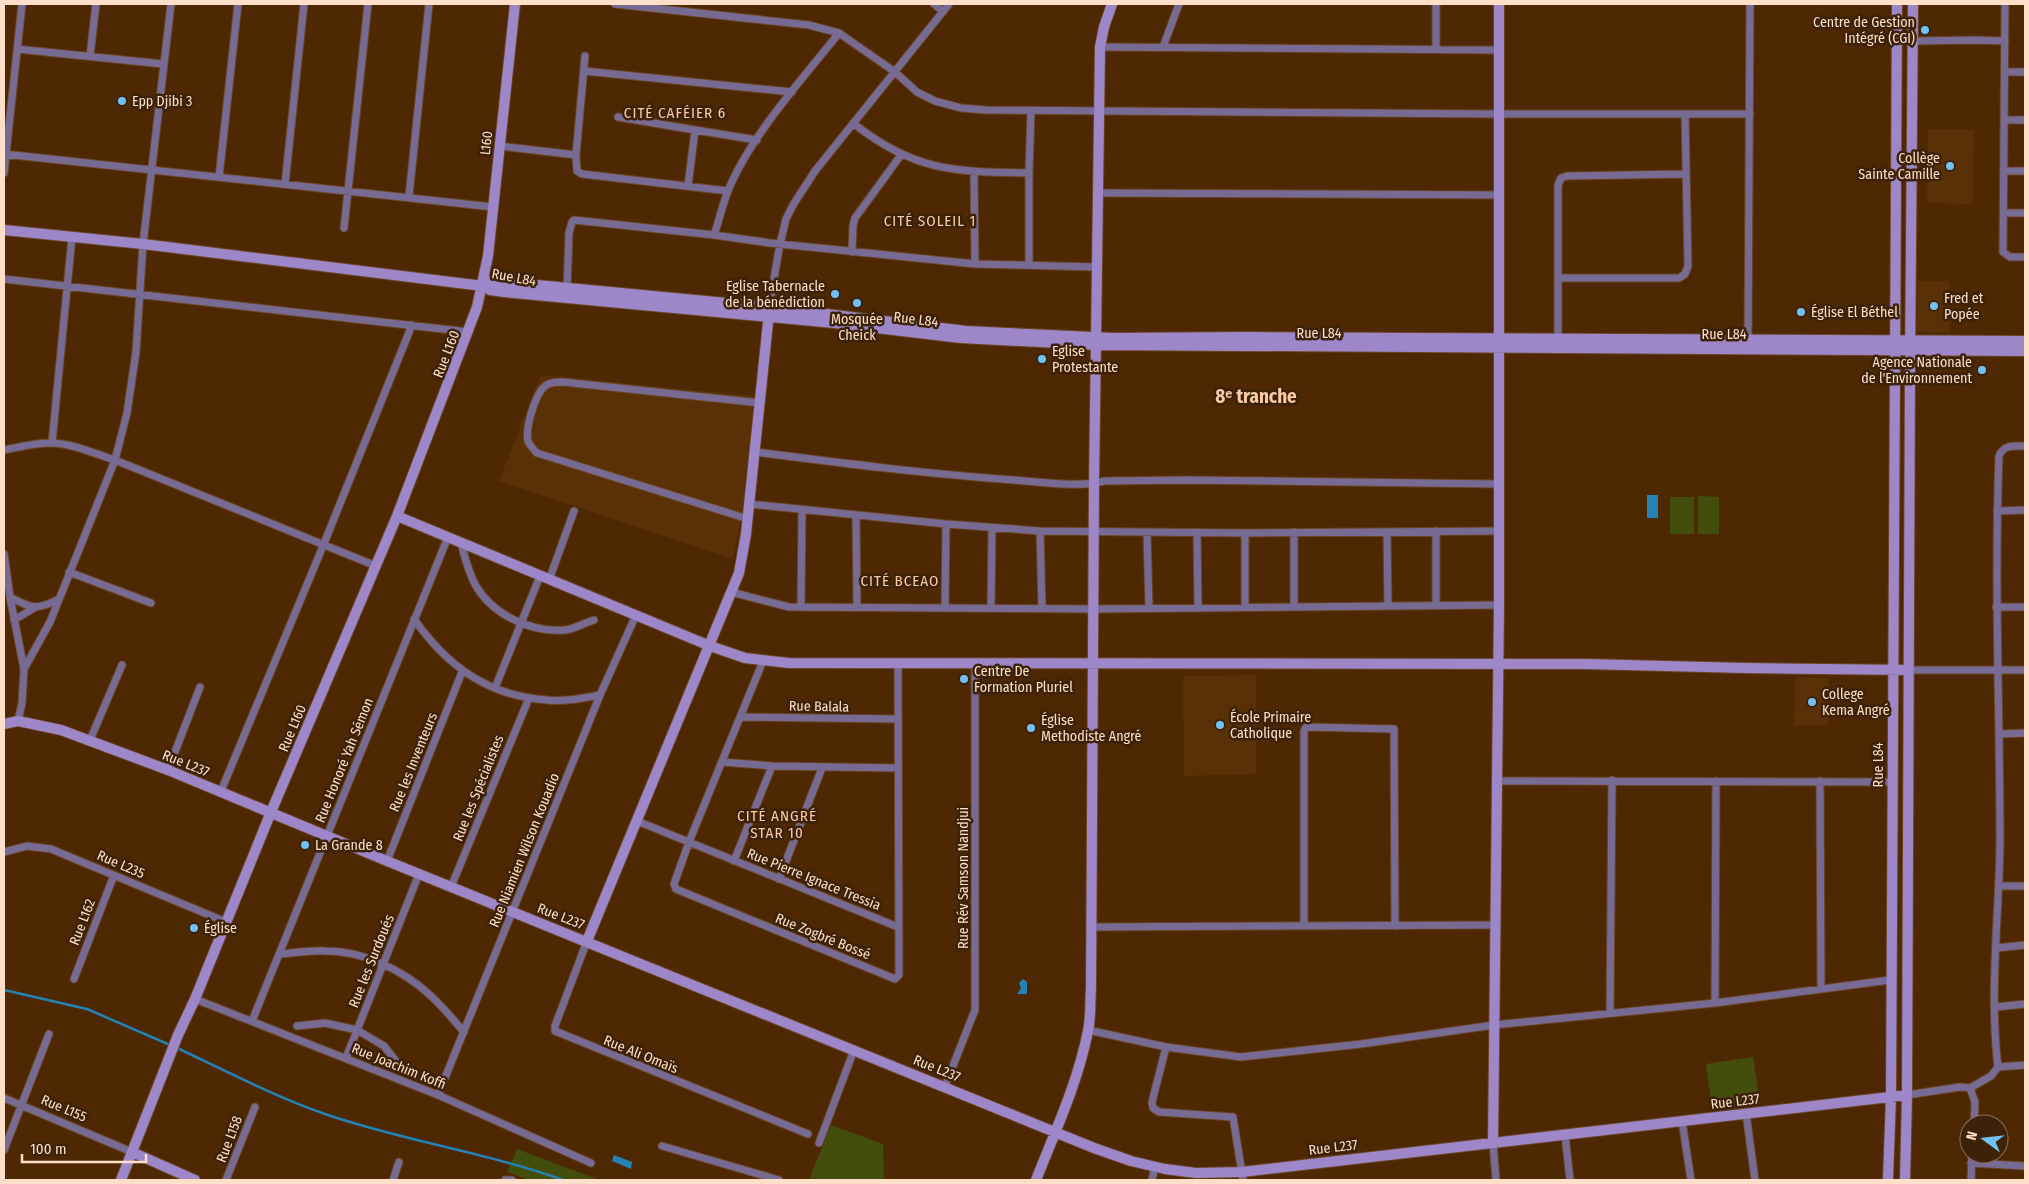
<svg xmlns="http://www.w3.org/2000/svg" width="2029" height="1184" viewBox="0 0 2029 1184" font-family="'Fira Sans Condensed',sans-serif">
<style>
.built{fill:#5a3106}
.green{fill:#444e0c}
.water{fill:#2382b6}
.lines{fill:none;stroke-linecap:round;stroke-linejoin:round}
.stream{stroke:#2382b6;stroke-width:2.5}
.street-casing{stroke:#6a4523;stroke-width:9}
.secondary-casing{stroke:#6a4523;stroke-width:12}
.street{stroke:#776a93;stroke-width:7}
.secondary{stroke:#9d87c9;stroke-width:10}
.poi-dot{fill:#71c1f5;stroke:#3d220a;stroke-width:2}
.labels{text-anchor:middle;stroke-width:5;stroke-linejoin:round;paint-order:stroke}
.poi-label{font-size:14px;fill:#fedfc9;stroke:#3d220a;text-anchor:start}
.street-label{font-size:14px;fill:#fedfc9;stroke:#3d220a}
.neighbourhood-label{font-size:15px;letter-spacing:1px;fill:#fbcba7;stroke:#3d220a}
.district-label{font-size:19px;font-weight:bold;fill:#fbcba7;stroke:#3d220a}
</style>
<rect width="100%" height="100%" fill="#4e2803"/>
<path class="built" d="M1928 129 1974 130 1973 204 1927 203Z
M1918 281H1949L1950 332H1917Z
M541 375 754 396 742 514 733 559 499 481Z
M1256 675V774L1184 776 1183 676Z
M1795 677 1829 678 1828 725H1794Z"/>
<path class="green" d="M1698 496 1719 497V534H1698Z
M1670 497H1694V534H1670Z
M1753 1057 1760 1104 1712 1109 1706 1064Z
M831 1125 883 1144 884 1180H809Z
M517 1149 589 1176 599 1180H529L507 1172Z"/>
<path class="water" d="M1647 495H1658V518H1647Z
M1023 979 1027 982V994H1017L1021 988 1019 983Z
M614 1155 632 1162 631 1169 612 1161Z"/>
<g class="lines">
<path class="stream" d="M4 990 87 1009 170 1045
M175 1047C224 1070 273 1096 325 1114 403 1141 485 1152 563 1180"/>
<g class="street-casing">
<path id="street" d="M615 4 809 25 839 33 895 72 917 92 935 101 961 108 986 110 1498 114H1750
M934 4 943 12
M1436 4V49
M2005 4 2003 252 2010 257H2025
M1913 41 1977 40 2005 41
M1100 47 1499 50
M1163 47 1179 4
M17 49 163 64
M90 56 96 4
M584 71 792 92
M2005 72H2025
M618 117 695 130 688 186
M2004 120H2025
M853 123C913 171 954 172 1029 173
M695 130 757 140
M500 146 576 155 577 171 582 174 728 191
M4 154 493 207
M576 155 585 56
M2004 171H2025
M974 172 975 264
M4 173 22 4
M219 177 238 4
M285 184 304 4
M1098 193 1498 195
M409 196 429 4
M2004 213H2025
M344 228 368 4
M714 235C719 221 722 206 728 191 749 138 803 78 839 33
M852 252 853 226 855 218 901 155
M1029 265V173L1031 111
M1559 278H1679L1685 274 1688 266 1685 114
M4 279 469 332
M567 289 569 233 572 222 574 220 714 235 770 243 975 264 1097 267
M769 307 780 244 786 219 793 205 815 171 949 4
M1558 343V185L1561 178 1567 176 1685 174
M1748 343 1750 4
M52 443 72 237
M4 450C19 447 35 443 50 443 72 443 95 454 115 460L376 566
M755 452C841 463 927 474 1014 480 1043 482 1077 488 1105 481L1187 480 1499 484
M749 504 946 524 1040 531 1245 533 1499 531
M1997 511 2025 510
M856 515 857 607
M748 519 537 453C533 449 530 446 528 441 525 429 535 394 545 386 551 382 556 382 563 382L760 403
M1040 531 1042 608
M1436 531V605
M1147 532 1149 608
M1197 532 1198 608
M1294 532V607
M1387 532 1388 606
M1245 533V607
M461 543C465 558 468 572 476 586 493 615 532 633 565 630 574 629 584 623 594 620
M4 554 10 597 24 669 22 703 18 721
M69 572 151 603
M549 580 574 511
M731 592 789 607 1095 609 1499 605
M10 597C31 608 36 611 59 599
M801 607 802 510
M1996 607H2025
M945 608 946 524
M991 608 992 528
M414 619C447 666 488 696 547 700 565 702 583 698 600 695
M14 620 34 608
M763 661 689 842 674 884 676 889 895 979 899 975 898 664
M24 669 50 622 115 460 127 413 136 352 143 244 171 4
M1909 670H2025
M495 688 540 576
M740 717 898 719
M2000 734 2025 733
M90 740 122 665
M722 762 772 766 898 768
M168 770 200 687
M1497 781 1892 782
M1820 781 1821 988
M221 791 323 546 412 325
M637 821 898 927
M4 852 27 846 51 849 226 922
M387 861 462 672
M734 861 772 766
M779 879 822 768
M1999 886H2025
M451 887 529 698
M1304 926V731L1306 727 1394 729 1395 926
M1092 927 1496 925
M587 941 555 1026V1031L808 1134
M1996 948 2025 945
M280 954C295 953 311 950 326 951 363 951 403 970 430 995 442 1006 453 1019 464 1032
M74 979 114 875
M195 999 438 1095 591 1163
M1715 1003 1716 781
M1996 1007 2025 1004
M1610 1013 1612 780
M252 1021 448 537
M297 1026 325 1023 357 1030 384 1046 402 1069
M1088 1030 1166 1047 1241 1057 1361 1044 1494 1025 1715 1003 1890 980
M1166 1047 1152 1102 1153 1108 1159 1112 1233 1117 1243 1180
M346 1058 419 874
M1998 1067 2025 1065
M945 1086 975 1010V664
M1970 1088 1991 1076 1998 1067C1989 994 1999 916 2000 843 2000 714 1994 585 1999 456 2004 444 2014 446 2025 446
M438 1095 600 695 636 615
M1907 1095 1960 1087 1970 1088 1975 1102 1974 1124
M4 1098 132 1152
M1746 1113 1755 1180
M1682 1121 1691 1180
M1565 1135 1570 1180
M819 1143 854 1050
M1493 1143 1496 1180
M662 1146 779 1180
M4 1150 49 1034
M1971 1163 2025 1166
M226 1180 255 1107
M393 1180 399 1162
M505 1180H512
M1152 1180 1155 1166
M1971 1180 1972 1154"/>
</g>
<g class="secondary-casing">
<path id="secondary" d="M4 230 143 244 483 286 490 290 504 292 834 323 961 338 1097 345 2025 351
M483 286 491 281 505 282 769 307 966 331 1113 338 1245 337 2025 341
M397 516 710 646 745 658 789 663 1585 664 1745 668 1909 670
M4 724 18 721 61 730 168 770 387 861 1094 1148 1131 1161 1165 1169 1196 1173 1242 1172 1907 1095
M587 941 739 573 746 534 769 313
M1493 1143 1499 605V4
M132 1152 195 1180
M121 1180 178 1035 195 999 271 812 397 516 477 307 488 256 515 4
M1036 1180C1055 1132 1078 1082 1088 1031 1091 1017 1090 1002 1091 988L1094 484 1100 47 1104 27 1112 4
M1888 1180 1891 1096 1897 4
M1905 1180 1907 1095 1910 365 1913 4"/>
</g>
<use href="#street" class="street"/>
<use href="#secondary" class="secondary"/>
</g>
<g class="poi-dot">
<circle cx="1925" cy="30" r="5"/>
<circle cx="122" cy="101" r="5"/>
<circle cx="1950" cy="166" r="5"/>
<circle cx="835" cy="294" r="5"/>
<circle cx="857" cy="303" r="5"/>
<circle cx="1934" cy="306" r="5"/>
<circle cx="1801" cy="312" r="5"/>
<circle cx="1042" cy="359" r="5"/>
<circle cx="1982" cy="370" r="5"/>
<circle cx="964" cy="679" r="5"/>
<circle cx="1812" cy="702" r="5"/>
<circle cx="1220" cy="725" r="5"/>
<circle cx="1031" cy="728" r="5"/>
<circle cx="305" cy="845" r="5"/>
<circle cx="194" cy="928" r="5"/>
</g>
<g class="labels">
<g class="poi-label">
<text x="1915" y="27" text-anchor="end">Centre de Gestion<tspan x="1915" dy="16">Intégré (CGI)</tspan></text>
<text x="132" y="106">Epp Djibi 3</text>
<text x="1940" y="163" text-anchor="end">Collège<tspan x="1940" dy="16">Sainte Camille</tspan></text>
<text x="825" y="291" text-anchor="end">Eglise Tabernacle<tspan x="825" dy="16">de la bénédiction</tspan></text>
<text x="1944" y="303">Fred et<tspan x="1944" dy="16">Popée</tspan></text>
<text x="1811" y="317">Église El Béthel</text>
<text x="857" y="324" text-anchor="middle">Mosquée<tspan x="857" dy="16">Cheick</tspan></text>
<text x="1052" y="356">Eglise<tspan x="1052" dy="16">Protestante</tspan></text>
<text x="1972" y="367" text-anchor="end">Agence Nationale<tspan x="1972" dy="16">de l'Environnement</tspan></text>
<text x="974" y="676">Centre De<tspan x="974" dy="16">Formation Pluriel</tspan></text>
<text x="1822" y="699">College<tspan x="1822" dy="16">Kema Angré</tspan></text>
<text x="1230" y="722">École Primaire<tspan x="1230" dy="16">Catholique</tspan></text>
<text x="1041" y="725">Église<tspan x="1041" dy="16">Methodiste Angré</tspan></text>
<text x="315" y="850">La Grande 8</text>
<text x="204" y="933">Église</text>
</g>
<g class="street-label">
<text transform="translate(486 143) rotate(-84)" y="5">L160</text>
<text transform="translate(514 277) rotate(10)" y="5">Rue L84</text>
<text transform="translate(916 319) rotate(7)" y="5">Rue L84</text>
<text x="1319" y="338">Rue L84</text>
<text x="1724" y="339">Rue L84</text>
<text transform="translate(446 354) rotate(-69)" y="5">Rue L160</text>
<text transform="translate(819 706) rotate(1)" y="5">Rue Balala</text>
<text transform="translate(292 728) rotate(-67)" y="5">Rue L160</text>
<text transform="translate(344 760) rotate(-68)" y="5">Rue Honoré Yah Sémon</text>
<text transform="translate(413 762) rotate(-68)" y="5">Rue les Inventeurs</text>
<text transform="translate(186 763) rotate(22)" y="5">Rue L237</text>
<text transform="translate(1878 765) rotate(-90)" y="5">Rue L84</text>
<text transform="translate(478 788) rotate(-68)" y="5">Rue les Spécialistes</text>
<text transform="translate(524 850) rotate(-68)" y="5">Rue Niamien Wilson Kouadio</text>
<text transform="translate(121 864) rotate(23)" y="5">Rue L235</text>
<text transform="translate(963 878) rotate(-90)" y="5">Rue Rév Samson Nandjui</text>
<text transform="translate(814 879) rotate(22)" y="5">Rue Pierre Ignace Tressia</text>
<text transform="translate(561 916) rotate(21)" y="5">Rue L237</text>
<text transform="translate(82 922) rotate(-69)" y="5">Rue L162</text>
<text transform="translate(823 936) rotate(22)" y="5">Rue Zogbré Bossé</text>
<text transform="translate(371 961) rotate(-68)" y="5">Rue les Surdoués</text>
<text transform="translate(641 1054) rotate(22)" y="5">Rue Ali Omaïs</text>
<text transform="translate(399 1066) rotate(22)" y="5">Rue Joachim Koffi</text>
<text transform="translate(937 1068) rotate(22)" y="5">Rue L237</text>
<text transform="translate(1735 1101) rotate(-7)" y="5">Rue L237</text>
<text transform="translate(64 1108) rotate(23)" y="5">Rue L155</text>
<text transform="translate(229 1139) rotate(-69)" y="5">Rue L158</text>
<text transform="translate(1333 1147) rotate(-7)" y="5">Rue L237</text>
</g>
<g class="neighbourhood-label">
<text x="675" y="118">CITÉ CAFÉIER 6</text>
<text x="930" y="226">CITÉ SOLEIL 1</text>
<text x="900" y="586">CITÉ BCEAO</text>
<text x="777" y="821">CITÉ ANGRÉ<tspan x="777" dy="17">STAR 10</tspan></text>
</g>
<g class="district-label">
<text x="1256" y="403">8ᵉ tranche</text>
</g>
</g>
<rect width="2029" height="1184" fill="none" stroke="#fedfc9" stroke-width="10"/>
<g transform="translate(1984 1139) rotate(285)"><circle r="24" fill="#3d220a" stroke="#8a6e56"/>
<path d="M0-4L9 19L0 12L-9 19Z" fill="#71c1f5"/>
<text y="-8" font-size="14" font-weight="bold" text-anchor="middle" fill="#fedfc9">N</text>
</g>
<path d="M22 1154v8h124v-8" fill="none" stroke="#fedfc9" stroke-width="2.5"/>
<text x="30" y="1154" font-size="15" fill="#fedfc9" stroke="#3d220a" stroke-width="4" paint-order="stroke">100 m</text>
</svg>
